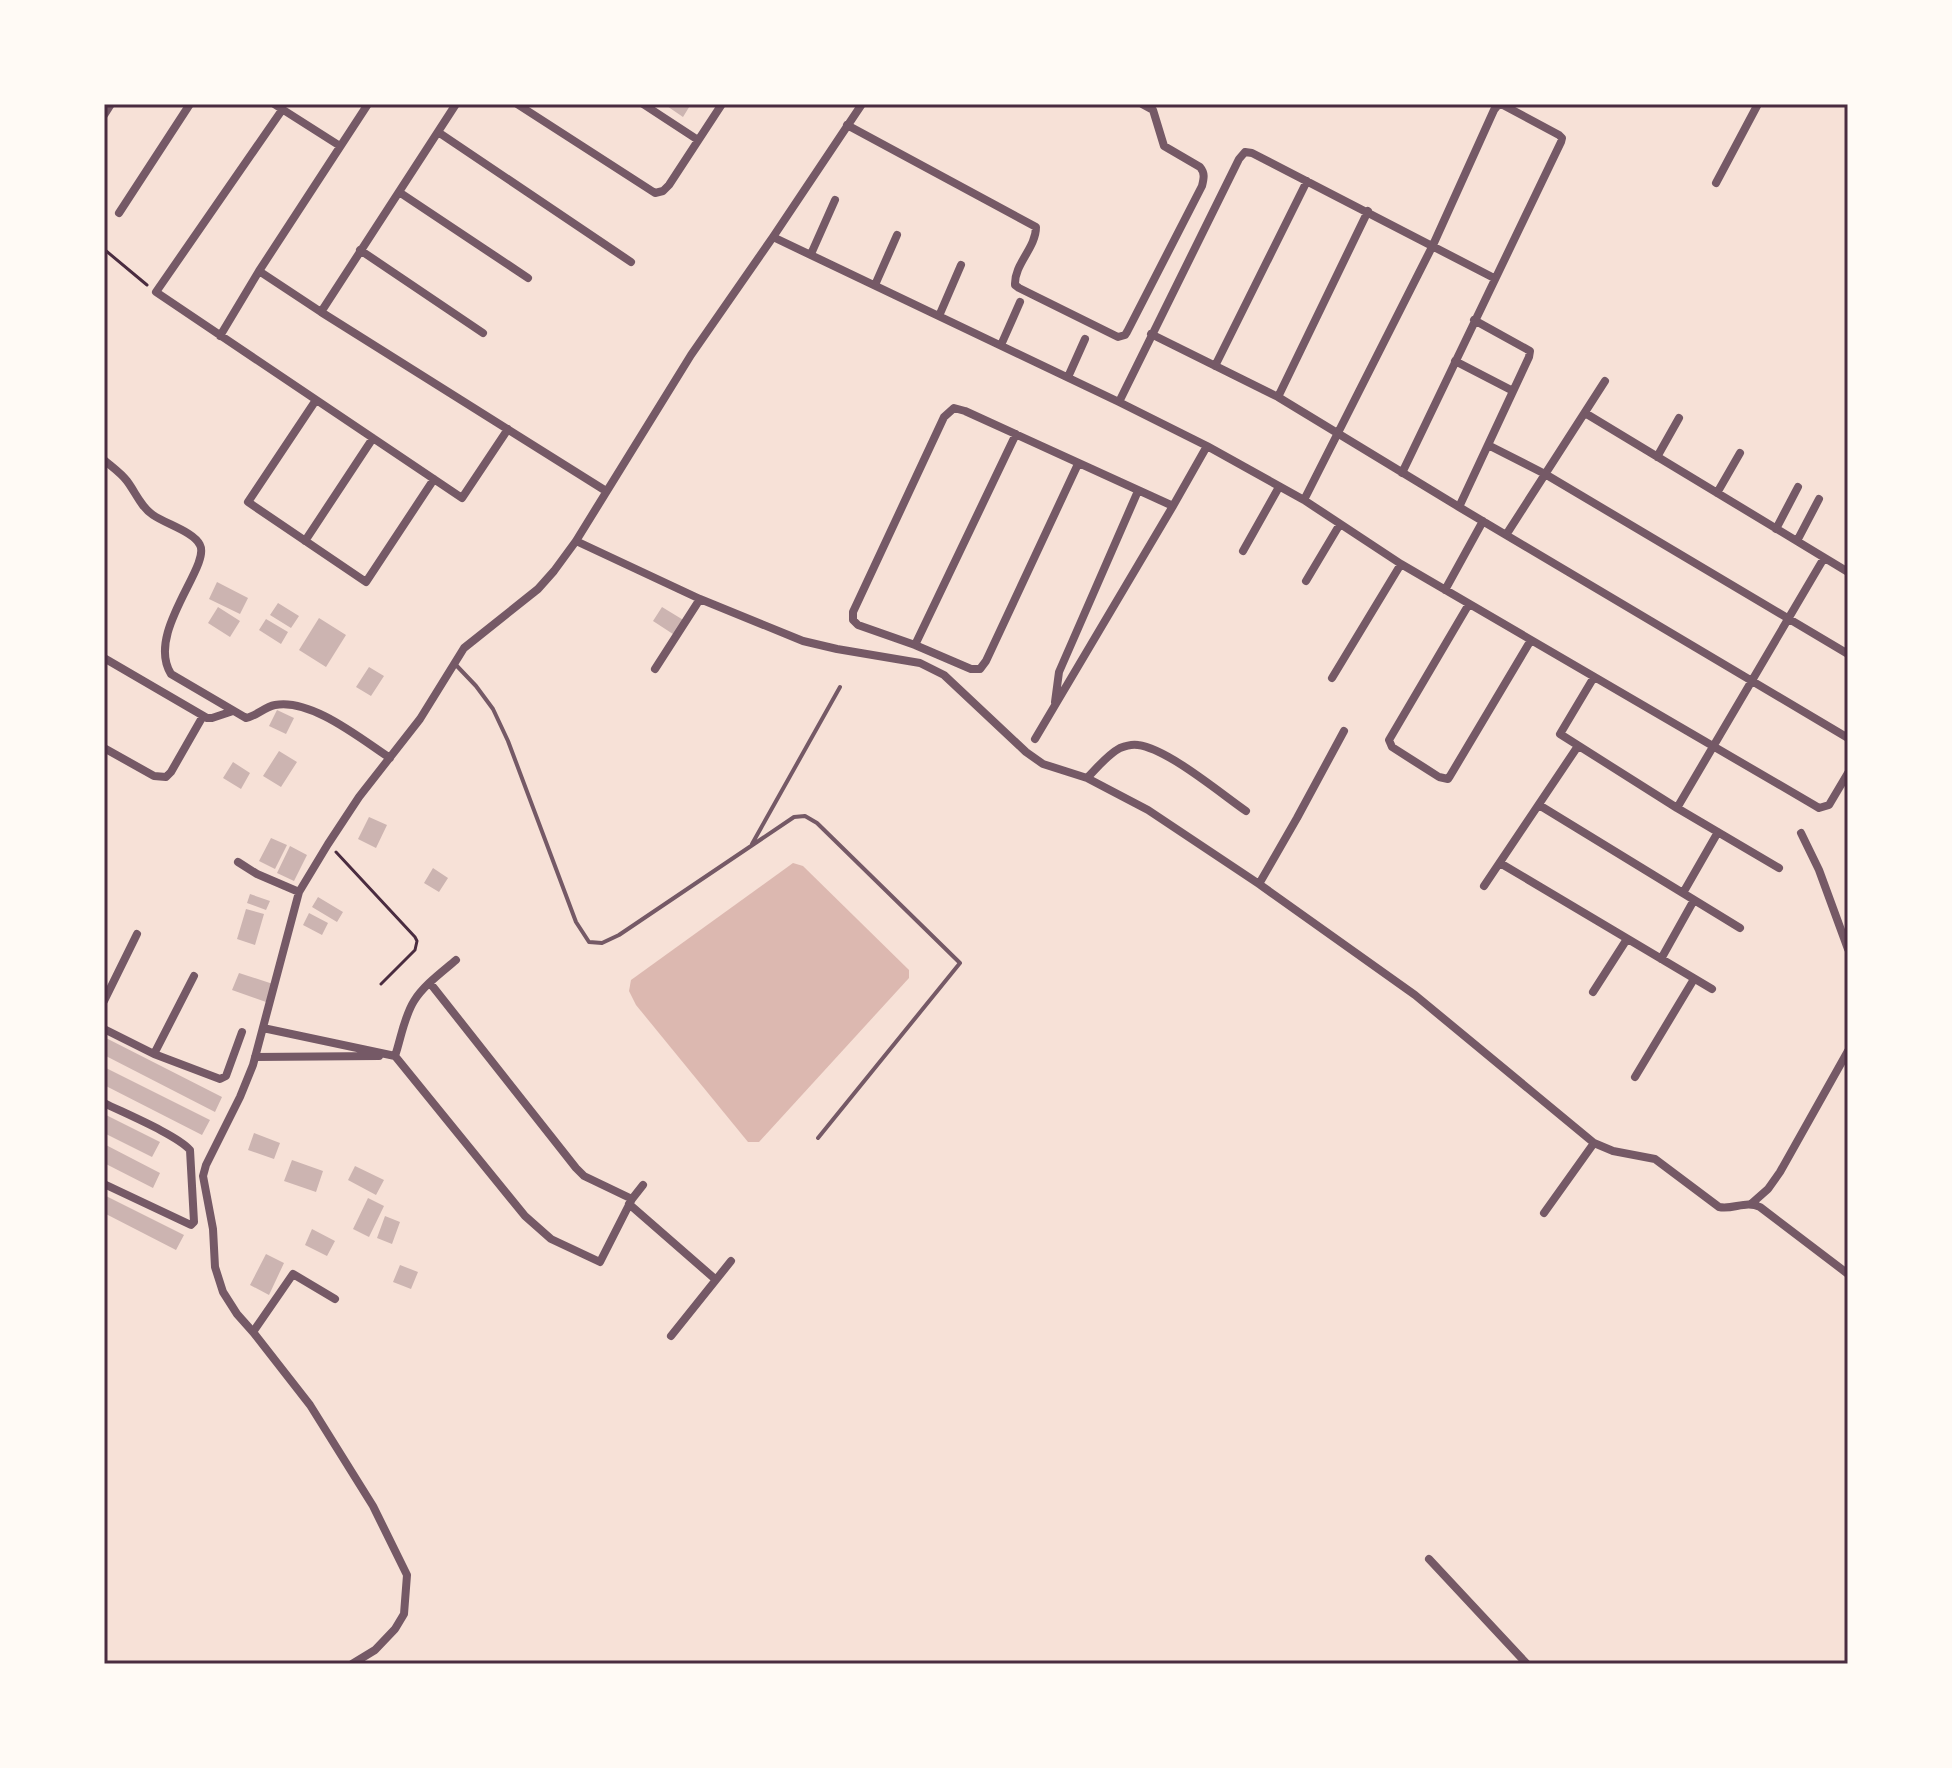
<svg xmlns="http://www.w3.org/2000/svg" width="1952" height="1768" viewBox="0 0 1952 1768" font-family="'IBM Plex Sans',sans-serif">
<style>
.water{fill:#dcb8b0}
.building{fill:#ccb4b1}
.lines{fill:none;stroke-linecap:round;stroke-linejoin:round}
.path{stroke:#4a2c40;stroke-width:3}
.service{stroke:#755966;stroke-width:4}
.minor{stroke:#755966;stroke-width:8}
.neatline{fill:none;stroke:#4a2c40;stroke-width:3}
</style>
<rect width="100%" height="100%" fill="#f7e1d7"/>
<path class="water" d="M793 863 803 866 909 970V978L759 1142H748L636 1005 629 991 631 980Z"/>
<path class="building" d="M664 104H691L683 117Z
M217 582 248 598 240 614 209 599Z
M278 603 299 616 291 628 270 615Z
M218 607 240 621 230 637 208 623Z
M662 607 685 621 676 636 653 621Z
M319 618 346 635 326 667 299 650Z
M266 619 288 632 281 644 259 630Z
M369 667 384 676 371 696 356 687Z
M277 710 294 718 286 734 269 726Z
M279 751 297 762 281 787 263 776Z
M233 762 250 773 241 789 223 778Z
M369 817 387 825 376 848 358 839Z
M271 838 287 845 275 869 259 861Z
M290 846 307 855 294 881 277 873Z
M433 868 448 878 439 892 424 883Z
M250 894 270 901 266 910 247 903Z
M318 897 343 912 337 922 312 907Z
M246 909 264 914 255 945 237 939Z
M309 913 328 923 322 935 303 925Z
M239 973 273 984 266 1002 232 990Z
M104 1037 222 1097 215 1112 104 1055Z
M104 1067 210 1120 202 1135 104 1085Z
M104 1114 160 1142 152 1157 104 1133Z
M254 1133 280 1143 274 1159 248 1150Z
M104 1144 160 1173 153 1188 104 1163Z
M292 1160 323 1171 316 1192 284 1181Z
M355 1166 384 1180 376 1195 348 1180Z
M104 1195 184 1235 176 1250 104 1213Z
M368 1198 384 1206 369 1237 353 1229Z
M385 1216 400 1222 392 1244 377 1238Z
M312 1229 335 1241 327 1256 305 1245Z
M266 1254 284 1263 269 1295 250 1285Z
M400 1265 418 1272 411 1289 393 1282Z"/>
<g class="lines">
<path class="path" d="M105 250 147 285
M336 852 415 937 417 941 415 950 381 984"/>
<path class="service" d="M456 665 476 686 493 709 508 741 576 922 589 942 602 943 619 935 794 817 805 816 817 823 960 963 818 1138
M752 844 840 687"/>
<path class="minor" d="M274 104 340 146
M368 104 259 271 321 312 606 491
M517 104 655 193 663 191 669 185 722 104
M643 104 698 140
M282 110 156 292 462 498 508 429
M104 115 111 104
M847 125 1036 227C1036 248 1014 264 1015 285L1019 288 1118 337 1125 335 1127 332 1202 186C1204 178 1205 173 1200 167L1164 146 1153 110 1142 104
M438 132 631 262
M1716 183 1758 104
M399 192 528 278
M119 213 190 104
M773 237 1119 402 1207 446 1304 500 1401 564 1814 805 1819 808 1829 805 1848 773
M360 250 483 333
M811 254 835 200
M875 285 897 235
M321 312 456 104
M939 316 961 265
M1151 334 1278 397 1459 507 1848 738
M220 336 259 271
M1001 345 1020 302
M1455 361 1513 391
M1215 366 1307 181
M1068 377 1085 339
M1278 397 1368 211
M316 400 248 502 366 582 434 479
M1119 402 1239 159 1245 152 1252 153 1494 278
M1585 413 1848 572
M1488 445 1545 474 1848 654
M1657 457 1679 418
M104 460C112 467 121 473 127 481 136 493 141 507 153 515 166 524 194 532 200 545 211 566 145 633 171 674L246 718C257 716 264 707 275 705 311 698 361 739 390 758
M1078 464 986 661 980 669H971L915 645 858 625 853 620V612L944 417 954 408 965 411 1173 506
M1717 493 1740 453
M1304 500 1433 245 1494 110 1498 105H1503L1559 135 1562 138 1561 142 1402 473
M1459 507 1529 357 1530 351 1474 320
M1776 529 1798 487
M1506 535 1605 381
M305 541 373 438
M576 541 700 599 803 641 837 649 920 663 944 675 1026 752 1043 764 1087 778 1148 810 1259 884 1415 995 1594 1143 1613 1151 1655 1159 1719 1207C1733 1210 1746 1200 1760 1207L1848 1274
M1797 541 1819 499
M1243 551 1279 487
M1306 581 1340 524
M1445 590 1483 521
M1469 604 1389 740 1392 747 1439 777 1448 779 1450 776 1531 640
M915 645 1016 434
M104 658 207 718H212L233 711
M655 669 700 599
M1594 677 1560 734 1677 808 1779 868
M1332 678 1401 564
M1055 702 1059 672 1138 491
M1035 739 1173 506 1207 446
M104 748 154 776 166 777 171 772 203 716
M1087 778C1097 768 1107 755 1120 748 1125 746 1133 744 1138 745 1168 749 1220 793 1246 811
M1539 805 1740 928
M1677 808 1824 558
M1801 833 1819 870 1848 949
M238 862 257 874 299 892
M1500 863 1712 989
M1259 884 1297 818 1344 731
M1484 886 1578 746
M1683 893 1718 832
M1661 959 1694 900
M430 983 576 1168 584 1176 632 1199
M1593 992 1627 939
M104 1001 137 934
M263 1028 395 1056 525 1216 551 1239 600 1262 632 1199 643 1185
M104 1029 154 1054 220 1079 226 1076 242 1032
M154 1054 194 976
M395 1056C401 1038 404 1017 414 1001 424 985 442 972 456 960
M255 1057 379 1056
M1635 1077 1694 979
M104 1103C124 1113 177 1135 190 1150L194 1222 191 1225 104 1184
M629 1204 715 1279
M1751 1204 1768 1189 1780 1172 1848 1051
M1544 1213 1594 1143
M253 1332 293 1274 335 1299
M671 1336 731 1261
M1429 1559 1527 1664
M352 1664 375 1650 395 1629 404 1614 407 1575 373 1506 310 1405 253 1332 237 1314 223 1292 215 1267 213 1229 203 1176 206 1165 240 1097 253 1065 299 892 328 844 359 797 420 719 464 648 538 589 554 571 576 541 691 355 773 237 862 104"/>
</g>
<rect width="1952" height="1768" fill="none" stroke="#fffaf5" stroke-width="212"/>
<rect x="106" y="106" width="1740" height="1556" class="neatline"/>
</svg>
